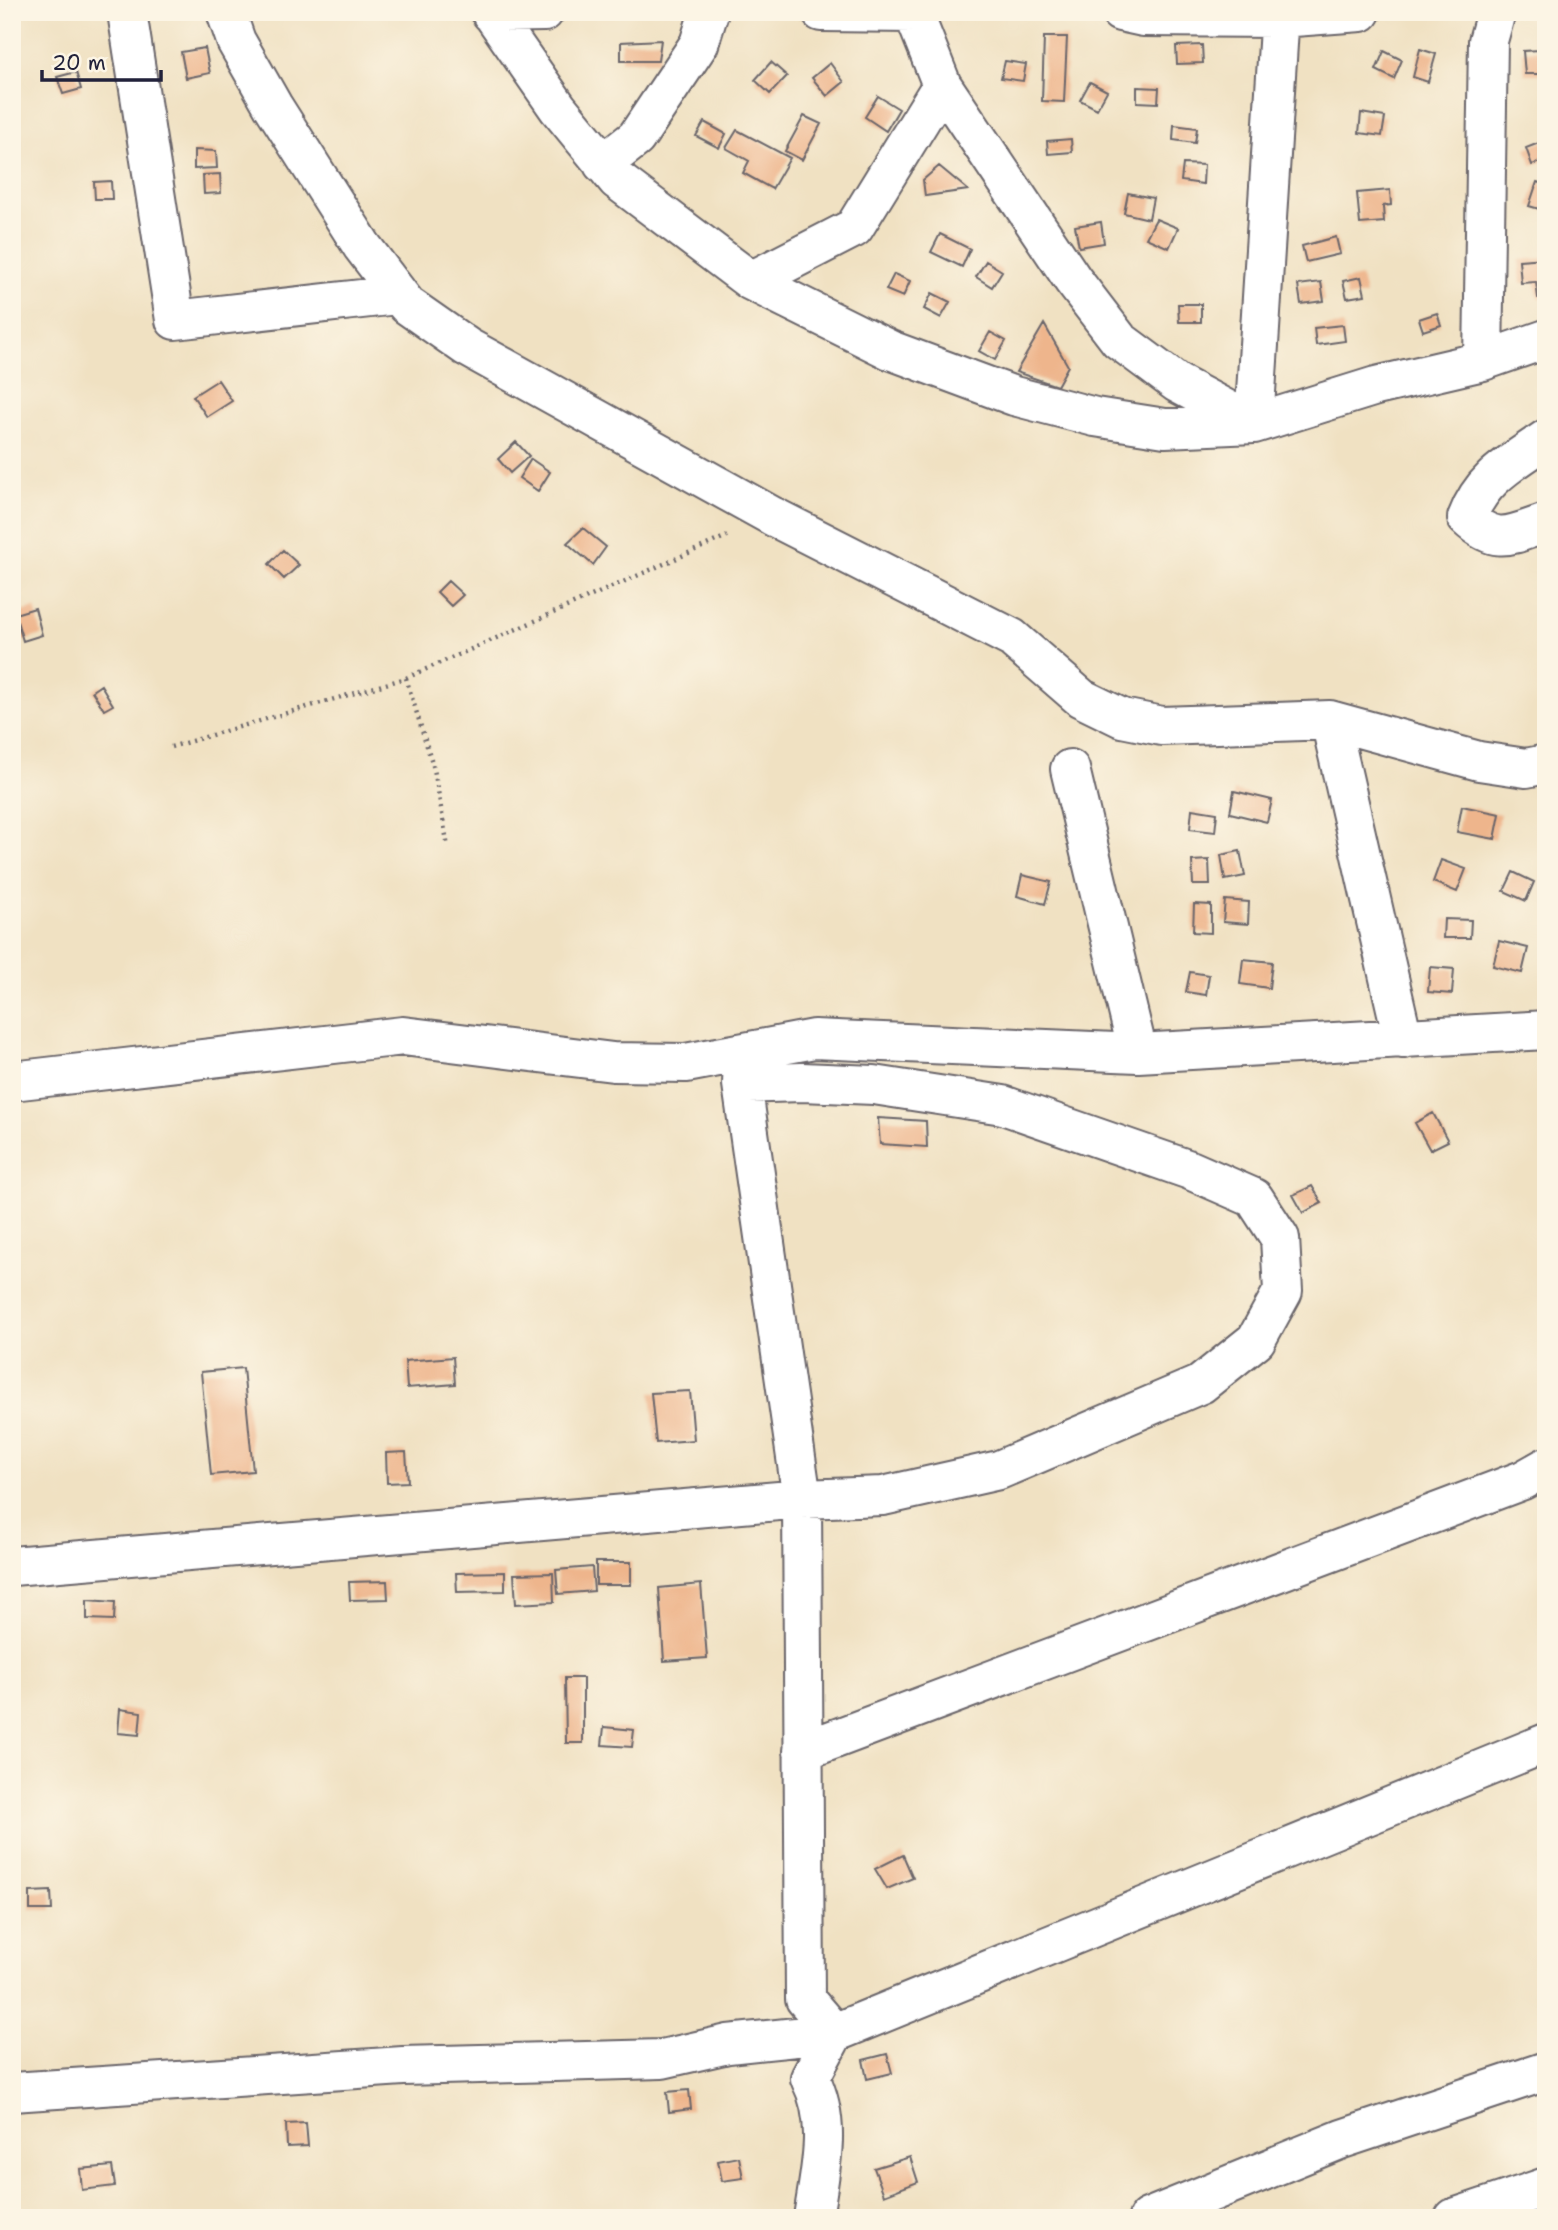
<svg xmlns="http://www.w3.org/2000/svg" width="1558" height="2230" viewBox="0 0 1558 2230" font-family="'Shantell Sans',sans-serif">
<style>
.building{fill:#eeb58c}
.lines{fill:none;stroke-linecap:round;stroke-linejoin:round}
.minor-casing{stroke:#6a656a;stroke-width:42}
.path{stroke:#6a656a;stroke-width:4.5;stroke-dasharray:2 5;stroke-linecap:butt}
.minor{stroke:#fff;stroke-width:38}
</style>
<rect width="100%" height="100%" fill="#fcf5e5"/>
<filter id="ink" filterUnits="userSpaceOnUse"><feTurbulence type="fractalNoise" baseFrequency=".0143" numOctaves="2"/><feDisplacementMap in="SourceGraphic" scale="14" xChannelSelector="R" yChannelSelector="G"/><feConvolveMatrix kernelMatrix="1 2 1 2 8 2 1 2 1" color-interpolation-filters="sRGB"/></filter>
<filter id="wash" filterUnits="userSpaceOnUse"><feTurbulence type="fractalNoise" baseFrequency=".00686" numOctaves="4" result="noise"/><feDisplacementMap in="SourceGraphic" scale="28" xChannelSelector="R" yChannelSelector="G"/><feGaussianBlur stdDeviation="1.57" result="paint"/><feColorMatrix in="noise" values="0 0 0 0 0 0 0 0 0 0 0 0 0 0 0 0 0 1.4 0 .05"/><feComposite in="paint" operator="in"/></filter>
<g filter="url(#wash)">
<rect width="100%" height="100%" fill="#f0e1c2"/>
<g id="blocks">
<path class="building" d="M1044 37H1067L1064 102 1042 101Z
M661 40 658 61H621V42Z
M1202 45 1203 63 1177 64 1176 46Z
M205 48 210 73 186 78 181 52Z
M1420 49 1436 54 1428 82 1413 77Z
M1540 50 1541 74H1525L1523 51Z
M1384 51 1402 60 1394 79 1376 70Z
M1005 61 1026 64 1023 81 1001 78Z
M771 62 787 76 770 94 755 80Z
M830 63 844 82 827 96 812 78Z
M76 72 81 89 63 94 57 77Z
M1090 82 1107 91 1097 109 1080 100Z
M1137 87 1159 88 1158 103 1137 102Z
M878 96 899 109 886 131 865 117Z
M1361 113 1385 117 1382 136 1359 133Z
M804 116 821 124 802 160 785 151Z
M704 122 726 134 719 148 696 136Z
M1174 125 1197 128 1195 143 1173 140Z
M737 130 790 158 772 189 743 173 749 161 726 148Z
M1071 139 1072 152 1048 154 1047 141Z
M1544 141 1546 160 1532 165 1526 148Z
M194 150 216 151 217 168 194 169Z
M1183 164 1204 165 1203 184 1181 181Z
M939 166 968 190 925 196 923 180Z
M220 174 221 193 204 194 203 175Z
M111 181 112 199H95L94 182Z
M1537 182 1546 185V211L1529 206Z
M1390 190 1391 205 1383 206 1384 222 1360 224 1357 193Z
M1128 193 1153 198 1149 219 1124 213Z
M1156 219 1178 228 1169 248 1146 238Z
M1101 222 1104 243 1079 247 1075 226Z
M940 234 970 249 962 267 931 252Z
M1336 237 1340 254 1306 262 1302 246Z
M1546 258V297L1538 298 1536 282 1521 283 1519 260Z
M986 261 1002 271 992 287 976 277Z
M894 274 910 281 903 297 886 290Z
M1361 277 1365 295 1347 298 1343 281Z
M1321 282 1324 301 1301 304 1298 285Z
M932 293 950 302 941 318 924 309Z
M1178 304H1201V322H1179Z
M1437 313 1441 325 1423 331 1419 319Z
M1044 324 1068 366 1057 386 1016 372Z
M1343 325 1345 341 1316 345 1314 328Z
M990 332 1006 341 995 360 979 351Z
M218 380 232 401 207 417 193 396Z
M516 442 529 456 510 473 498 459Z
M531 459 550 472 538 491 519 478Z
M583 528 606 547 593 565 567 543Z
M283 550 299 565 284 579 269 564Z
M448 581 463 595 451 606 437 592Z
M35 608 42 635 23 641 15 614Z
M101 685 113 705 104 710 92 691Z
M1234 791 1272 800 1267 822 1230 813Z
M1462 806 1500 814 1495 839 1457 832Z
M1192 809 1217 813 1215 832 1190 829Z
M1240 851 1245 876 1225 880 1221 855Z
M1209 860 1210 885H1193L1192 861Z
M1441 860 1466 869 1457 892 1433 882Z
M1513 872 1534 882 1526 901 1504 891Z
M1022 875 1051 882 1045 904 1017 896Z
M1225 900 1249 902 1248 924 1223 922Z
M1194 904 1211 905V933L1193 932Z
M1444 919 1471 920 1470 938H1443Z
M1499 941 1528 948 1522 973 1493 966Z
M1243 959 1272 962 1269 988 1240 984Z
M1430 967 1454 969 1452 994 1428 992Z
M1190 972 1209 975 1206 995 1186 992Z
M1433 1113 1448 1141 1430 1150 1415 1123Z
M878 1118 926 1121 927 1147 880 1144Z
M1312 1186 1322 1203 1303 1213 1293 1195Z
M453 1357 455 1384 407 1388 405 1361Z
M243 1368 253 1471 211 1475 201 1372Z
M690 1391 694 1440 656 1443 651 1393Z
M406 1452 408 1482 387 1483 386 1453Z
M596 1562H631V1585H596Z
M592 1567 594 1591 558 1594 556 1570Z
M505 1572V1591L457 1592 456 1573Z
M553 1573 554 1602 516 1604 514 1574Z
M387 1581 388 1599 350 1600 349 1582Z
M701 1584 707 1658 664 1661 659 1588Z
M87 1600 115 1602 114 1620 87 1619Z
M565 1678H583V1743H566Z
M120 1709 141 1712 139 1735 118 1733Z
M604 1727 634 1730 632 1747 602 1745Z
M903 1855 913 1878 887 1889 875 1869Z
M51 1891 52 1910H30V1892Z
M887 2054 892 2073 867 2079 863 2060Z
M689 2090 691 2109 669 2112 667 2092Z
M306 2123 308 2146 287 2147 286 2124Z
M739 2157 743 2178 722 2181 718 2161Z
M910 2157 918 2182 884 2195 874 2168Z
M112 2166 115 2186 82 2190 80 2169Z"/>
</g>
</g>
<g filter="url(#ink)">
<use href="#blocks" fill-opacity="0" stroke="#6a656a" stroke-width="2"/>
<g class="lines">
<g class="minor-casing">
<path id="minor" d="M127 12 175 320 397 295
M226 12 236 41 273 106 362 246 407 305 467 347 772 516 1012 638 1081 698 1122 718 1162 726 1330 720 1479 761 1526 768 1546 764
M491 12 558 108 617 180 751 281 890 350 1014 396 1095 417 1165 428 1254 424 1376 386 1483 361 1546 339
M821 12 914 13
M913 12 942 85 1073 280 1119 340 1177 383 1254 424 1280 12
M1120 12 1143 17 1280 18 1361 12
M491 13 544 12
M603 164 636 138 699 44 709 12
M751 281 854 228 942 85
M1483 361 1488 41 1496 12
M1546 439C1512 463 1482 477 1467 518 1497 546 1510 535 1546 523
M1330 720 1403 1039
M1070 769 1138 1053
M743 1060 742 1084 802 1499 805 1999 834 2033 810 2078C833 2123 820 2169 813 2218
M12 1081 403 1036 613 1062 686 1063 814 1039 1138 1053 1546 1030
M12 1566 802 1499 883 1496 999 1470 1201 1384 1256 1340 1283 1291 1280 1238 1254 1198 1190 1170 1003 1105 874 1085 802 1082 742 1084
M803 1751 1523 1480 1546 1467
M12 2092 403 2066 662 2059 728 2044 834 2033 1546 1743
M1148 2218 1342 2139 1546 2071
M1454 2218 1546 2187"/>
</g>
<path class="path" d="M406 678 434 769 448 847
M171 747 406 678 727 536"/>
<use href="#minor" class="minor"/>
</g>
</g>
<rect width="1558" height="2230" fill="none" stroke="#fcf5e5" stroke-width="42"/>
<path d="M42 70v10h119v-10" fill="none" stroke="#22223b" stroke-width="3.5"/>
<text x="52" y="70" font-size="21" fill="#22223b" stroke="#fcf5e5" stroke-width="5" paint-order="stroke">20 m</text>
</svg>
